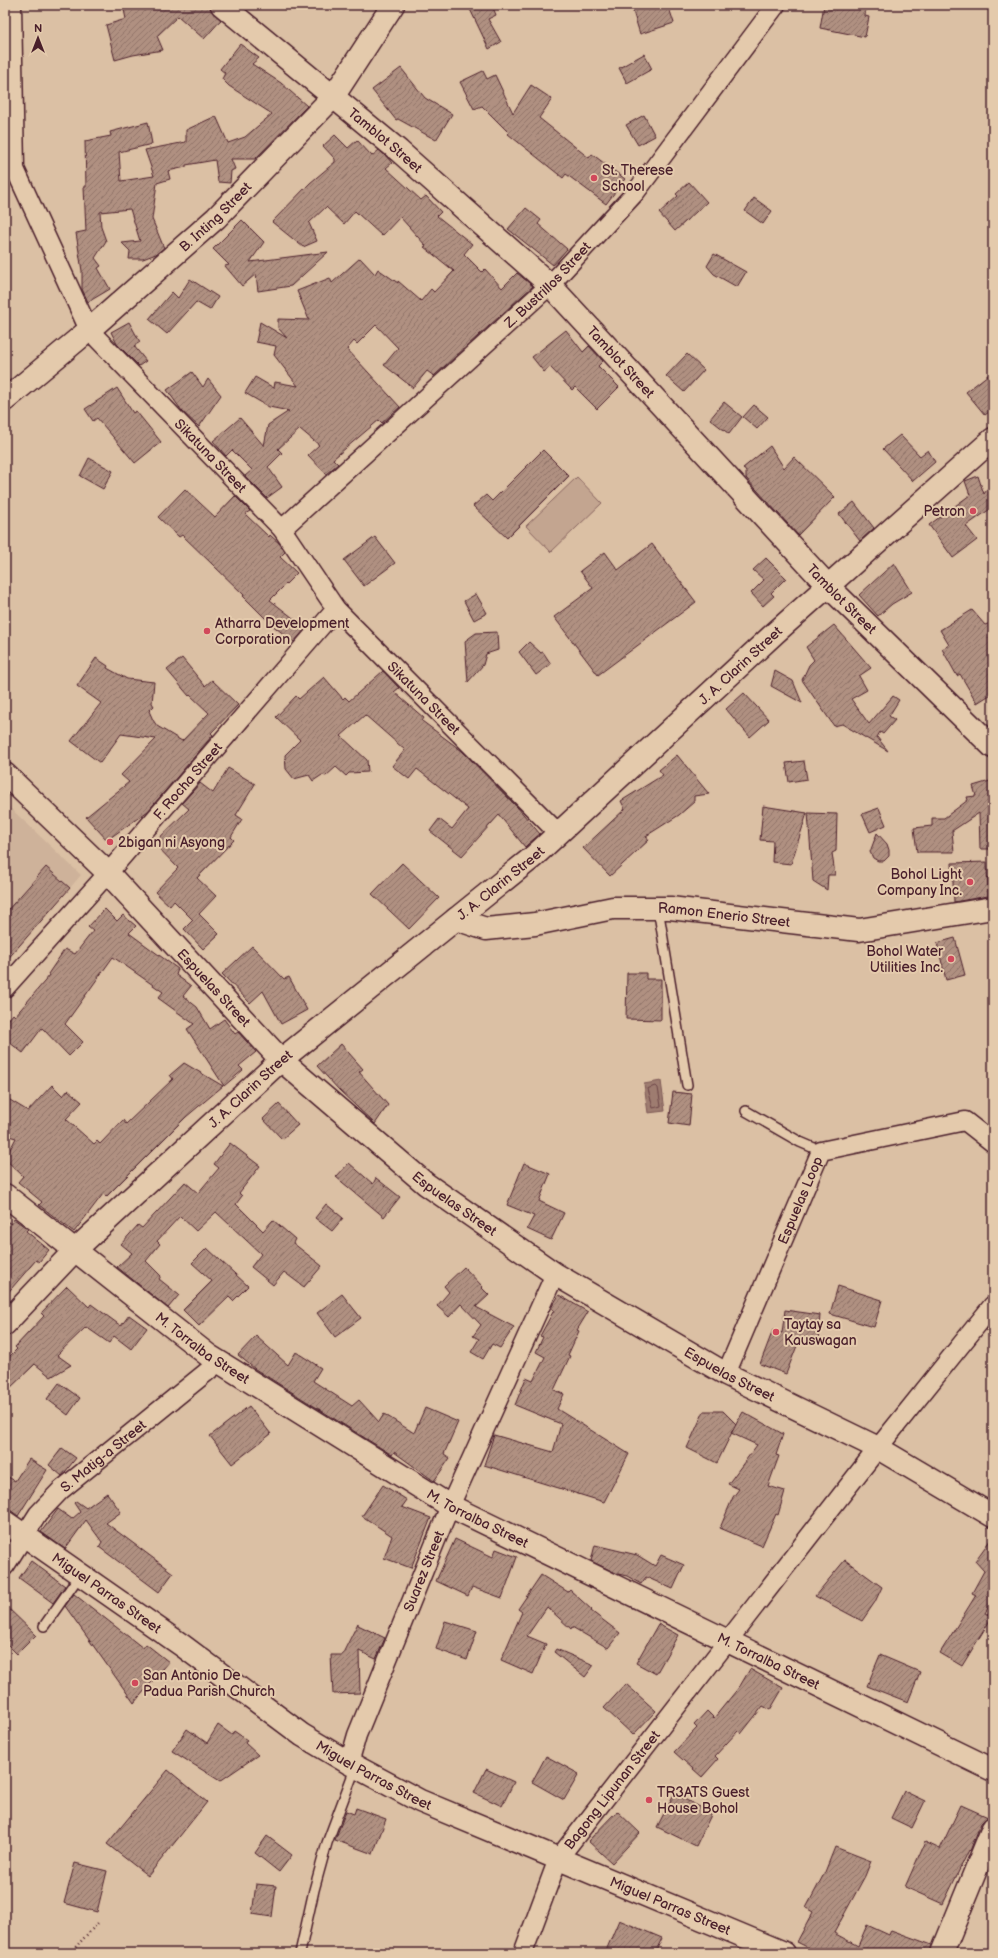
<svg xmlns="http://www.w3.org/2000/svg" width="998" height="1958" viewBox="0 0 998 1958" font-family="'Balsamiq Sans',sans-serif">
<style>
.built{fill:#ceb29a}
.pitch{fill:#c3a590;stroke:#86625e}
.water{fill:#9e7c70;stroke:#7c5754}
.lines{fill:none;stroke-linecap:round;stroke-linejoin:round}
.shore{stroke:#6c4447;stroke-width:1}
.building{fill:url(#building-hatch);stroke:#4a1f2b}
.lane-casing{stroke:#4a1f2b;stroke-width:12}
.street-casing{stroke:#4a1f2b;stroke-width:21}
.secondary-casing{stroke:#4a1f2b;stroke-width:25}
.path{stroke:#4a1f2b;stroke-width:2.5;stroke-dasharray:1 3;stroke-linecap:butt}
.lane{stroke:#e4caac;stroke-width:9}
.street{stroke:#e4caac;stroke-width:18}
.secondary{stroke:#e4caac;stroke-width:22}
.poi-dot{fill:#d1495b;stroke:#e4caac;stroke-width:1.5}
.labels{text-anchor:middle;stroke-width:4;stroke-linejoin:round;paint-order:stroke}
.street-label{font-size:14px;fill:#4a1f2b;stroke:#e4caac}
.poi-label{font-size:14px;fill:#4a1f2b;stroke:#e4caac;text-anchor:start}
</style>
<defs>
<pattern id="building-hatch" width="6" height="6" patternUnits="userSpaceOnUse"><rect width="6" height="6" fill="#b09081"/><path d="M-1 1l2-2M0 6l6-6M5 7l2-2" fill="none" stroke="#91756a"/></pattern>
</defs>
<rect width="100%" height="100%" fill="#dbc0a4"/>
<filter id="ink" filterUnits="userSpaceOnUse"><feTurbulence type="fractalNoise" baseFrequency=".025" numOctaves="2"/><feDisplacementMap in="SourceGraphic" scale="8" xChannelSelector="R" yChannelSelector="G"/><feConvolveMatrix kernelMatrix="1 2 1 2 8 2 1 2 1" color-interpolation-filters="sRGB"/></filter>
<g filter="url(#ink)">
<path class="built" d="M5 803 81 875 5 964Z"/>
<path class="pitch" d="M577 477 602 503 551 552 526 526Z"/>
<path class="water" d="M661 1081 665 1111 648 1113 644 1084Z"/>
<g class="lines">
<path class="shore" d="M656 1086 658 1088 661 1106 653 1108 648 1089Z"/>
</g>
<path class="building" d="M143 5H207L221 20 204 39 178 16 157 36 163 50 133 55 115 60 106 25 126 19 124 10Z
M468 5H492L496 15 488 19 501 42 489 49Z
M631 5H668L674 23 640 34Z
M824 5H866L865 16 869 17 865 37 820 28Z
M240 44 259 58 252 64 281 83 307 106 255 159H231L235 169 231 171 230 183 218 182 215 160 186 165V167L168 171 170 179 157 183 152 219 164 248 156 254 143 259H129L130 251 122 243 140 241 130 209 100 212 101 227 106 241 95 258 101 266 98 268 110 289 88 302 82 289V271L76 233 86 231 84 187H86L85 141 111 136 110 132 148 122 152 144 119 152 121 181 154 176 145 150 186 142V130L216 116 228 143 245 137 272 114 229 86 222 79 225 73 220 69Z
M644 54 652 69 627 83 619 68Z
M401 68 425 98 452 114 436 140 398 119 396 120 372 90Z
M483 71 487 79 495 75 513 113 531 85 552 99 539 118 589 158 592 154 625 179 606 204 566 174 563 178 508 134 509 133 482 106 474 109 460 82Z
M644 115 655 136 638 145 626 125Z
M335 135 348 148 357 140 372 156 379 150 386 156 392 163 386 168 421 200 426 196 441 212 437 216 472 244 464 254 482 272 485 269 502 288 517 273 533 286 434 376 427 371 413 388 384 365 398 348 376 325 357 344 354 341 347 349 400 407 382 423 379 420 333 459 338 464 326 474 308 455 319 445 300 429 278 449 282 453 268 467 282 487 267 498 245 476 252 470 232 450 226 456 213 441 240 418 264 446 268 425 289 411 269 407 245 393 255 377 274 388 275 382 298 386 274 355 276 346 256 342 260 322 287 338 278 328V319L309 320 297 291 330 278 332 283 360 258 375 274 378 269 398 283V281L421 301 431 289 434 292 454 271 424 247 426 246 400 217 382 236 357 213 355 211 344 224 326 207 309 223 317 241 303 247 272 222 310 183 335 162V159L323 146Z
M689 182 707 202 675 231 659 213 678 196 676 194Z
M754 198 772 211 763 224 745 211Z
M526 208 541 220 538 224 567 249 553 265 508 229Z
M242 220 264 242 250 262 328 252 291 286 258 291 256 274 242 286 225 266 229 265 213 249Z
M714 254 746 272 737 287 714 274 707 266Z
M190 279 218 297 210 310 196 302 167 334 149 319 172 292 178 298Z
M129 322 140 342 134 346 146 361 139 366 117 344 111 332Z
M566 330 583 352 589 346 603 361 598 366 619 387 597 409 575 387 572 390 550 367 544 372 532 357Z
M687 354 704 370 684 392 666 376Z
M993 371V409L985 415 966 392Z
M192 372 203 387 208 379 221 395 199 427 182 411 167 390Z
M117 388 133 413 136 411 161 442 135 463 97 418 93 421 85 409Z
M724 402 742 417 729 434 710 419Z
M754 405 768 417 757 429 743 417Z
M900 435 920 456 928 450 935 462 913 481 883 449Z
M770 446 784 468 794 457 835 497 798 535 746 478V472L743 468Z
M543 450 569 476 507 538 473 506 486 495 492 501Z
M89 458 113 471 103 489 80 476Z
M978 476 984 494 993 481V507L966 526 977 540 953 558 929 525 970 495 965 481Z
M185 489 215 517 235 496 250 511 245 514 269 537 270 535 280 544 285 552 280 557 297 573 270 600 306 628 294 642 272 625 243 596 244 595 182 535 179 537 158 517Z
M854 502 874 528 860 541 839 514Z
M375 537 395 563 364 586 344 560Z
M652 544 696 602 598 675 554 617 593 588 580 571 605 552 618 570Z
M766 558 786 578 771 593 774 596 763 606 751 593 764 580 753 570Z
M894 563 912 592 892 604 878 616 859 595Z
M476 594 487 613 474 620 464 601Z
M972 610 985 625 993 622V693L977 703 960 674 957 676 942 649 949 645 940 630Z
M834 625 871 668 859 676 867 690 851 699 869 724 893 696 899 700 889 716 895 720 883 734 880 732 877 737 888 751 842 724 834 726 802 680 809 665 814 660 806 647Z
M497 632 498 650 486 654 483 665 468 682 465 641 476 633Z
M529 642 541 653 543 652 551 664 536 675 519 652Z
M96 658 108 666 107 668 127 679 154 682 152 703 154 706 149 711 153 720 157 726 182 741 209 713 190 695 189 696 167 670 182 658 205 686 212 680 238 705 211 733 213 735 148 811 107 840 86 817 129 782 121 775 156 739 121 734 100 763 71 741 101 703 77 686Z
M383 671 399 688 394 692 424 718 422 721 462 751 518 808 540 834 528 844 525 847 499 815 462 856 430 831 439 819 452 829 468 809 417 769 409 779 392 766 405 750 365 715 341 736 367 760 368 772 349 773 346 776 336 767 326 776 322 775 313 781 309 775 294 779 286 769 285 755 300 740 276 717 296 696 299 699 324 677 343 699 345 697 349 701Z
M775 671 793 681 802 703 771 686Z
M744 693 769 720 750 737 726 709Z
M677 755 709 794 694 796V802L679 815 646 836 649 840 610 876 583 848 625 809 621 801 663 775 659 770Z
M804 761 807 779 789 782 786 763Z
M228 768 255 784 236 815 242 819 231 837 234 840 197 878 216 896 199 914 219 934 203 949 184 929 193 920 174 901 170 906 155 892 178 868 154 843 189 809 182 803 200 783 213 793Z
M993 780V849H980L979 813 952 831 954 852H917L914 828 932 826V818H944L968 800 967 797 976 796 973 786Z
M763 806 807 813 791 864 772 862 773 841 760 840Z
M879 808 886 825 870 832 862 814Z
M808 813 837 814 836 851 832 853 835 875H828L827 890 813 881Z
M877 833 887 844 889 850V856L884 861H878L873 858 870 852Z
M987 862 988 896 954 902 952 863Z
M402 863 439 898 409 929 372 894Z
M46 867 70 888 5 962V913Z
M105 909 117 921 123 915 136 926 129 933 178 969 176 975 191 986 183 996 197 1007 210 1029 224 1019 235 1034 238 1032 256 1052 239 1066 243 1070 224 1086 187 1029 194 1024 158 998 163 992 113 957 65 1024 83 1042 69 1056 42 1028 23 1053 5 1039V1024L13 1014 15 1016 50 975 48 974 65 949 75 954 93 931 88 927Z
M955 938 965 975 946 980 937 943Z
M252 946 284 979 289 977 307 1010 281 1024 263 991 250 1003 222 974Z
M627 973H646V979H661V1020L626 1019Z
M341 1044 363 1069 359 1072 388 1105 375 1124 339 1090 317 1066Z
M184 1063 223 1086 186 1117 106 1197 103 1194 74 1232 39 1205 42 1202 18 1182 23 1176 5 1159 16 1138 5 1135V1097L28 1111 52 1085 63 1096 68 1090 82 1102 66 1119 94 1144 97 1141 100 1144 123 1120 126 1124 173 1079 170 1075Z
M673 1092 692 1094 689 1126 669 1123Z
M279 1104 298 1125 282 1139 263 1119Z
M230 1143 260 1166 239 1193 242 1196 236 1204 263 1231 273 1220 295 1239 293 1243 322 1266 304 1287 284 1272 273 1285 251 1267 261 1254 216 1212 196 1231 180 1216 157 1241 160 1244 146 1261 161 1276 159 1279 179 1295 168 1308 117 1267 132 1253 121 1244 138 1225 142 1228 185 1182 198 1193 219 1168 214 1164Z
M349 1163 373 1184 376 1178 400 1197 384 1217 336 1177Z
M524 1163 550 1174 539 1201 564 1213 551 1240 527 1229 534 1216 507 1205Z
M326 1204 343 1218 332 1231 315 1218Z
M14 1219 28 1229 26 1231 49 1250 39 1262 36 1260 5 1296V1220L11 1224Z
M207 1248 248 1286 233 1301 229 1297 199 1326 183 1310 212 1281 192 1263Z
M464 1267 483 1287 482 1288 489 1295 476 1307 514 1327 500 1348 492 1344 483 1359 471 1352 479 1339 473 1336 481 1325 461 1304 449 1317 437 1306 449 1292 444 1286Z
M67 1286 89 1307 91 1304 121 1326 129 1315 147 1328 131 1349 114 1336 109 1343 86 1327 57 1355 71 1365 51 1377 35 1364 5 1393V1361L17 1349 15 1347 44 1316 41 1313Z
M838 1286 882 1300 874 1327 830 1314Z
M342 1294 361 1318 335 1337 317 1313Z
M559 1295 588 1312 577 1330 579 1331 568 1355 570 1356 554 1390 564 1394 557 1409 629 1454 604 1502 484 1465 494 1435 553 1452 561 1424 515 1405 526 1378 533 1381 545 1357 536 1352 543 1337 540 1336 554 1310 551 1308Z
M785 1310 820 1315 818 1340 800 1338 786 1374 760 1364 773 1330 782 1333Z
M256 1336 288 1365 296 1352 321 1368 313 1381 352 1406 359 1400 379 1422 384 1414 414 1433 425 1408 458 1422 444 1454 450 1458 434 1481 394 1452 392 1455 255 1369 238 1355Z
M59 1383 80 1398 68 1415 47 1399Z
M249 1406 271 1434 232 1464 210 1436Z
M704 1411H723L736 1424 717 1463 687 1448Z
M743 1412 783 1434 776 1455 779 1456 768 1486 785 1491 778 1515 776 1514 762 1546 720 1528 733 1497 739 1489 728 1484 757 1445 731 1433Z
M62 1448 76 1458 62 1476 49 1465Z
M29 1459 47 1470 18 1516 5 1506V1475L15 1481Z
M383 1485 407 1500 402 1507 431 1518 411 1568 384 1558 392 1536 362 1516Z
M107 1493 121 1512 106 1523 173 1573 159 1592 99 1547 102 1542 86 1520 65 1549 41 1532 58 1509 72 1519 80 1512 74 1503 76 1501 86 1508Z
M993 1536V1600L985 1613 992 1617 962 1666 940 1653 976 1595 972 1593 984 1571 975 1561Z
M455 1539 493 1557 496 1549 517 1557 502 1598 472 1587 468 1596 436 1581Z
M595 1545 637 1555 655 1566 661 1555 684 1565 673 1589 646 1577 641 1584 627 1576 618 1574 591 1561Z
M845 1560 882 1587 875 1602 862 1621 815 1596Z
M31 1561 65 1586 53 1603 19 1578Z
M541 1575 568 1592 570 1590 592 1610 591 1611 620 1633 608 1648 572 1627 571 1629 547 1607 527 1636 546 1644 533 1674 501 1660 522 1612 518 1609Z
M74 1594 143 1648 146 1644 169 1662 134 1703 65 1606Z
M5 1605 36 1635 17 1654 5 1642Z
M445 1621 477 1631 467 1660 436 1649Z
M358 1623V1625L385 1638 376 1659 359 1651 360 1693 333 1694 331 1655H342Z
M658 1624 678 1635 656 1674 636 1663Z
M556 1649 594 1665 585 1677 554 1652Z
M880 1655 920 1672 908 1702 867 1686Z
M750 1669 783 1688 770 1710 763 1706 741 1734 738 1731 715 1756 718 1759 702 1777 674 1752 697 1728 694 1725 707 1711 714 1718 740 1686Z
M626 1684 656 1711 633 1735 604 1708Z
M218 1725 232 1735 234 1731 247 1740 245 1743 258 1755 220 1781 172 1751 187 1729 207 1743Z
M546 1756 579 1774 564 1800 532 1782Z
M486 1769 514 1782 502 1806 474 1793Z
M168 1770 207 1802 148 1876 107 1844Z
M904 1791 925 1801 912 1828 891 1818Z
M674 1794 712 1813 696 1846 657 1827Z
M961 1805 988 1817 981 1823 970 1851 969 1850 943 1904 905 1887 925 1842 940 1849Z
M356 1808 386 1819 373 1854 335 1840 346 1811 354 1814Z
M617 1811 640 1833 612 1863 588 1841Z
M267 1836 292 1855 279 1872 255 1853Z
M835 1847 871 1861 865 1876 834 1933 858 1946 867 1925 889 1935 891 1930 932 1945 930 1953H819L797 1942 813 1912 806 1908 825 1872Z
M75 1863 107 1871 97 1912 64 1903Z
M256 1884 276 1886 272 1917 252 1914Z
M619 1920 662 1938 655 1953H605Z"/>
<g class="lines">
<g class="lane-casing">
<path id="lane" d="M658 908 687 1085
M746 1111 800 1142 821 1151
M44 1626 80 1575
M300 1953 314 1890 327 1843 356 1766"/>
</g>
<g class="street-casing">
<g id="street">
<path id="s1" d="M12 5 15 169 89 330 282 529 336 609 559 834"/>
<path id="s2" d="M282 529 550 285 635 193 776 5"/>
<path id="s3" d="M5 988 108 873 336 609"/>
<path id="s4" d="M726 1374 821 1151 965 1121 993 1143"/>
<path id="s5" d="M5 1566 38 1514 61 1490 219 1362"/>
<path id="s6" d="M349 1763 357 1735 450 1506 555 1274"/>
<path id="s7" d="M523 1953 558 1859 878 1448 993 1305"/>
</g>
</g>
<g class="secondary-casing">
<g id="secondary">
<path id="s8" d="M222 5 399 151 550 285 828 586 993 747"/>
<path id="s9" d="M5 400 89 330 216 218 333 97 393 5"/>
<path id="s10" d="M5 774 108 873 281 1060 426 1184 555 1274 726 1374 878 1448 993 1516"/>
<path id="s11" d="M456 919 486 929 535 924 613 908H670L859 930 993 908"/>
<path id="s12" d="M5 1195 208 1355 450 1506 993 1770"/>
<path id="s13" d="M5 1324 75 1250 281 1060 533 857 775 633 993 439"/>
<path id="s14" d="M5 1522 183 1646 302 1735 349 1763 420 1801 784 1953"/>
<path d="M942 1953 993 1828"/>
</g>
</g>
<path class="path" d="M70 1953 98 1923"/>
<use href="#lane" class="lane"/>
<use href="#street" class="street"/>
<use href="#secondary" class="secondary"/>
</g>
</g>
<g class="poi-dot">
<circle cx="594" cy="178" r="4"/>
<circle cx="973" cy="511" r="4"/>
<circle cx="207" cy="631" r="4"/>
<circle cx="110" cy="842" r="4"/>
<circle cx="970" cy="882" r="4"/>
<circle cx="951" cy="959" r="4"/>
<circle cx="776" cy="1332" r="4"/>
<circle cx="135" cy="1683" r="4"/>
<circle cx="649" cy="1800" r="4"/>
</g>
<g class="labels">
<g class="street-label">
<text dy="5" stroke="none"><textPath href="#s8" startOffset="212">Tamblot Street</textPath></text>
<text dy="5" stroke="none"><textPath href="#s9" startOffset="279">B. Inting Street</textPath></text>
<text dy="5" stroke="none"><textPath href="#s2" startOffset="361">Z. Bustrillos Street</textPath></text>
<text dy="5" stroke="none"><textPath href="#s8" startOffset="536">Tamblot Street</textPath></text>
<text dy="5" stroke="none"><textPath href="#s1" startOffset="516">Sikatuna Street</textPath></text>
<text dy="5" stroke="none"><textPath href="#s8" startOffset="860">Tamblot Street</textPath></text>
<text dy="5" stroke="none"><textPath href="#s13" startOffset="988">J. A. Clarin Street</textPath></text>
<text dy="5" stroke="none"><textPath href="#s1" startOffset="840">Sikatuna Street</textPath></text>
<text dy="5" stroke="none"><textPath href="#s3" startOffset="276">F. Rocha Street</textPath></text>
<text dy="5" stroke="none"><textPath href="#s13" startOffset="664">J. A. Clarin Street</textPath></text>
<text dy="5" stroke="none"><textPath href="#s11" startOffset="272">Ramon Enerio Street</textPath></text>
<text dy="5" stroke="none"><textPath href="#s10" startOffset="299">Espuelas Street</textPath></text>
<text dy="5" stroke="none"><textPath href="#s13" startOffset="340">J. A. Clarin Street</textPath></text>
<text dy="5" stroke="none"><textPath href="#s4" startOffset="189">Espuelas Loop</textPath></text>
<text dy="5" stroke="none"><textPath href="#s10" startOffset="623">Espuelas Street</textPath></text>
<text dy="5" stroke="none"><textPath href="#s12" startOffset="250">M. Torralba Street</textPath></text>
<text dy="5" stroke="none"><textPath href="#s10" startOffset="947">Espuelas Street</textPath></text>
<text dy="5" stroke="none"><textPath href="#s5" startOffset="149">S. Matig-a Street</textPath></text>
<text dy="5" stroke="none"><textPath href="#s12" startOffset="574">M. Torralba Street</textPath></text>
<text dy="5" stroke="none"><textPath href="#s6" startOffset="206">Suarez Street</textPath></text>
<text dy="5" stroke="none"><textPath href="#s14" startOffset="124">Miguel Parras Street</textPath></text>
<text dy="5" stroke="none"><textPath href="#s12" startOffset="898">M. Torralba Street</textPath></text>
<text dy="5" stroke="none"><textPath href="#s14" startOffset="448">Miguel Parras Street</textPath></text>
<text dy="5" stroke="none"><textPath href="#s7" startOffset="188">Bagong Lipunan Street</textPath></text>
<text dy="5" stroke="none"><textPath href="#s14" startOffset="772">Miguel Parras Street</textPath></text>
</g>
<g class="poi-label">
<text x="602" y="175">St. Therese<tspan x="602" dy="16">School</tspan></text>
<text x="965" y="516" text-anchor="end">Petron</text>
<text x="215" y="628">Atharra Development<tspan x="215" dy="16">Corporation</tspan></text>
<text x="118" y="847">2bigan ni Asyong</text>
<text x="962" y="879" text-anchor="end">Bohol Light<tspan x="962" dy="16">Company Inc.</tspan></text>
<text x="943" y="956" text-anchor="end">Bohol Water<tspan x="943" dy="16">Utilities Inc.</tspan></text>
<text x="784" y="1329">Taytay sa<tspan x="784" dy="16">Kauswagan</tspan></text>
<text x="143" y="1680">San Antonio De<tspan x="143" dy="16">Padua Parish Church</tspan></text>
<text x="657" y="1797">TR3ATS Guest<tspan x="657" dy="16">House Bohol</tspan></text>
</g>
</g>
<rect width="998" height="1958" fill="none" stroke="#e4caac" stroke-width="20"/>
<rect x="10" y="10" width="978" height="1938" fill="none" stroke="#4a1f2b" stroke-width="1.5" filter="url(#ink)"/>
<g transform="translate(38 38)" stroke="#e4caac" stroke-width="3" paint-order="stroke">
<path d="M0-3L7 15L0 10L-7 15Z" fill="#4a1f2b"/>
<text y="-6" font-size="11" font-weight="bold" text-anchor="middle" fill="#4a1f2b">N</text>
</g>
</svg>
